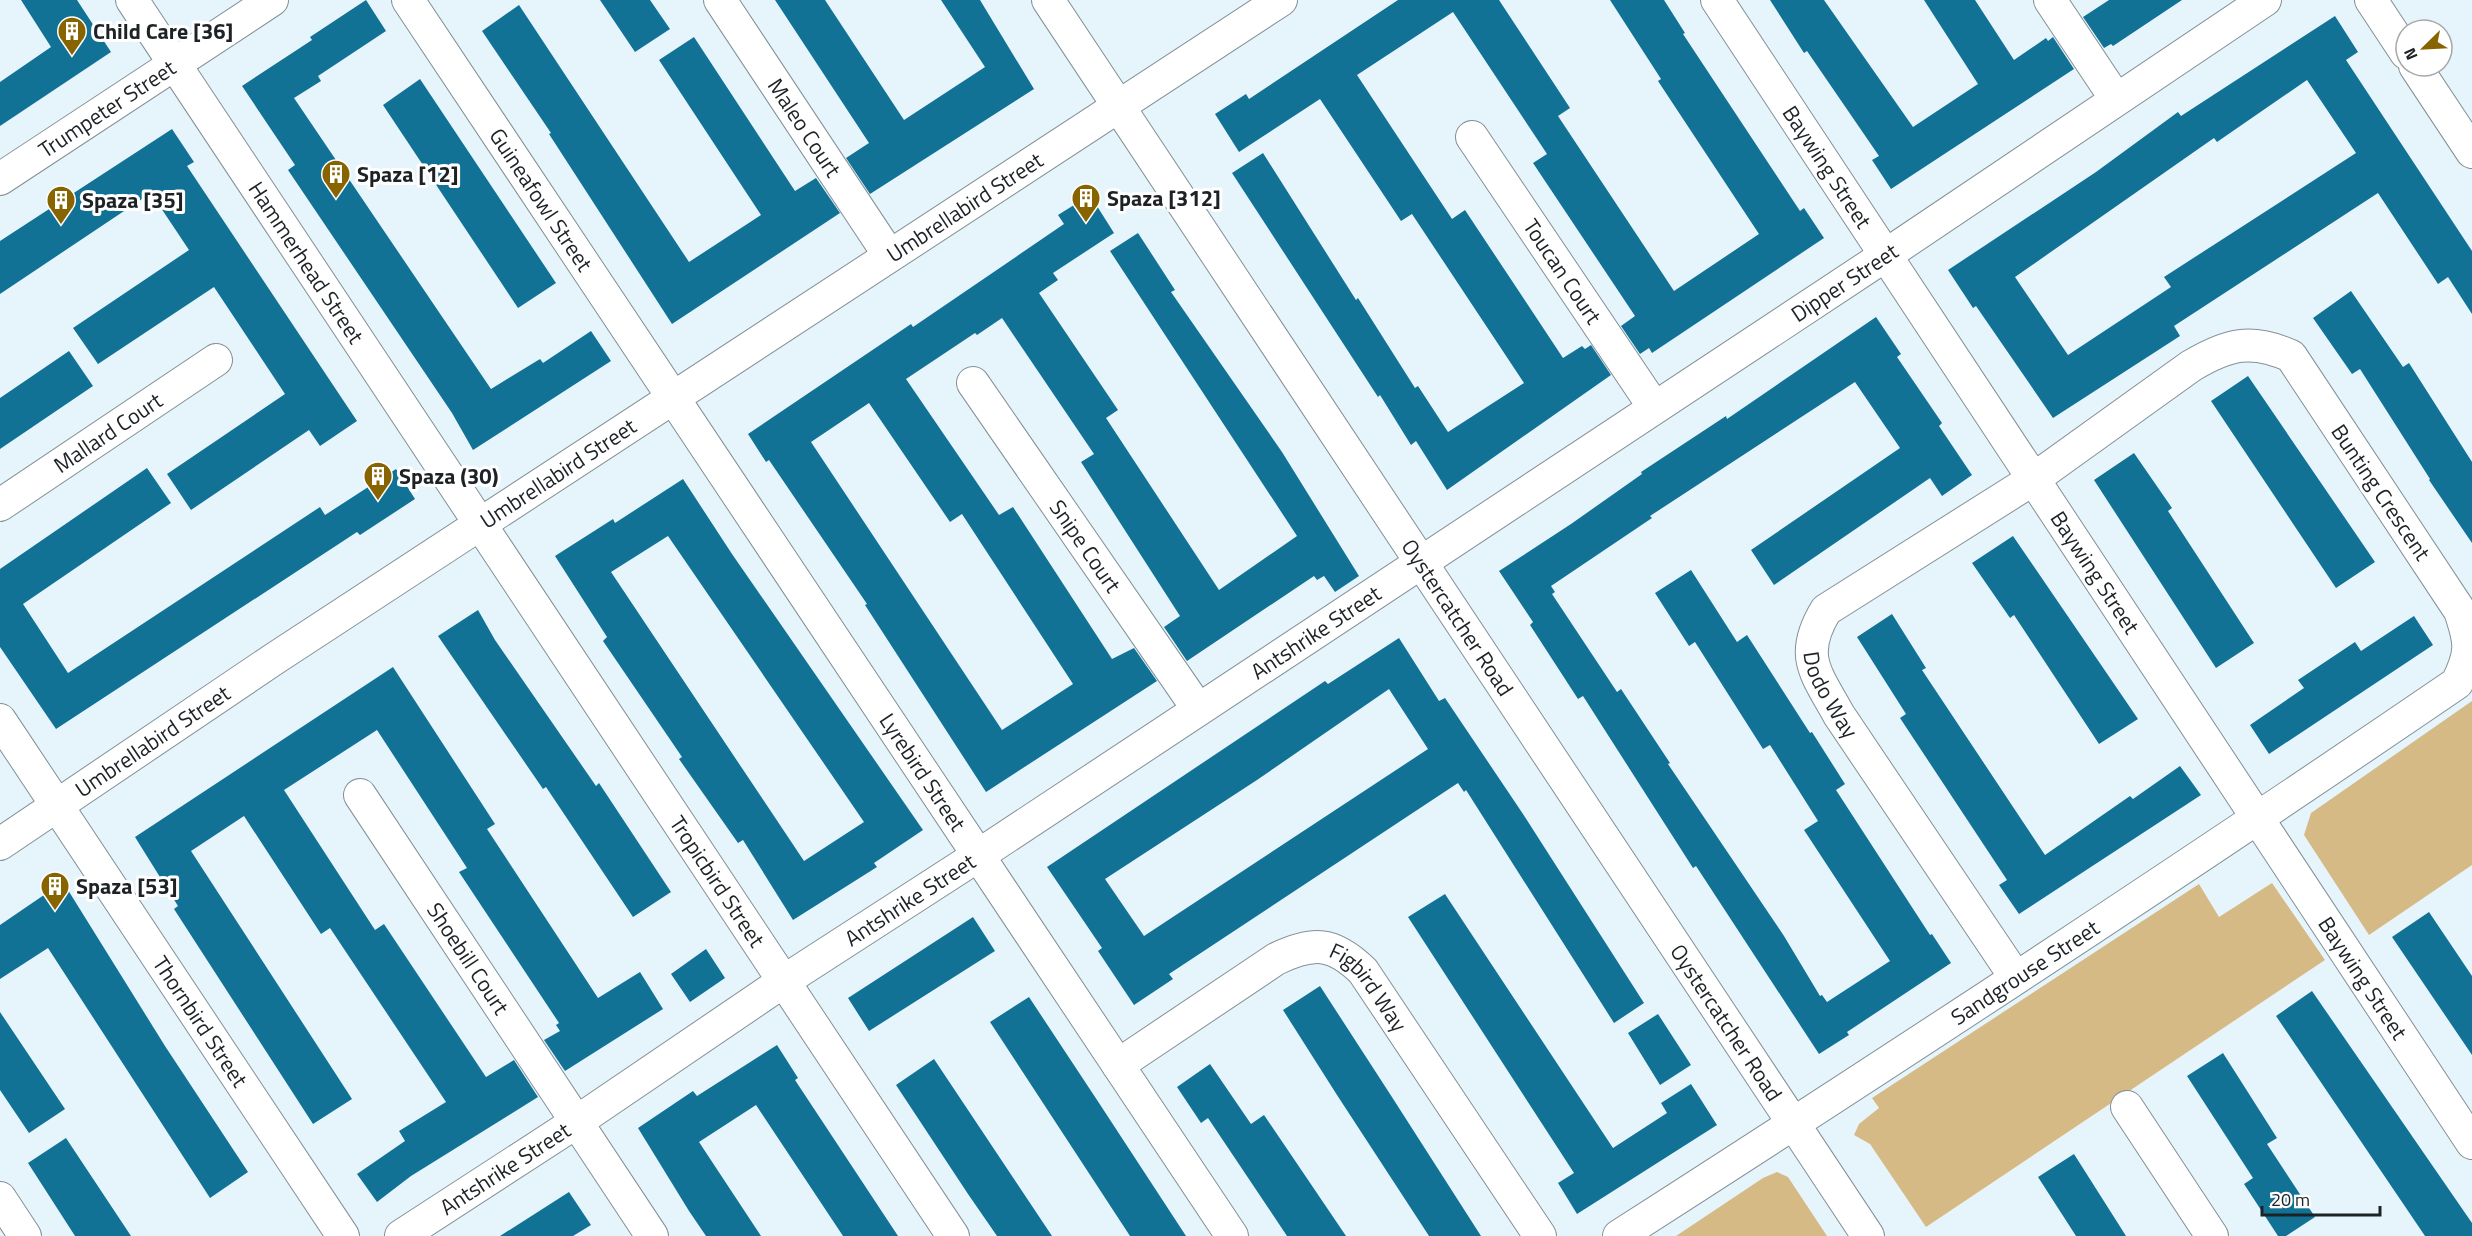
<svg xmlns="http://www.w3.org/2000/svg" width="2472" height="1236" viewBox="0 0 2472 1236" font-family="'Titillium Web',sans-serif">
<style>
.green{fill:#d6ba85}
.building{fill:#127296;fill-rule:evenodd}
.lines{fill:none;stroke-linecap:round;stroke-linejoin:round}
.minor-casing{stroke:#839096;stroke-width:34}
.minor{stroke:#fff;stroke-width:32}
.labels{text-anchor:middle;stroke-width:6;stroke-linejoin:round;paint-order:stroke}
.poi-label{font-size:22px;font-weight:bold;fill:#1d2225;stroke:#fff;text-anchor:start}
.street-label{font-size:22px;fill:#1d2225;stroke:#fff}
</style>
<rect width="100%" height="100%" fill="#e6f5fc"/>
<path class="green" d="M2472 701V865L2369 935 2304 835 2311 813Z
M2272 883 2325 960 1926 1227 1870 1144 1854 1135 1859 1124 1879 1108 1872 1098 2199 884 2219 917Z
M1777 1172 1788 1177 1827 1236H1676L1763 1178Z"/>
<path class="building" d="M21 0H77L111 52 0 126V82L51 47Z
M366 0 386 31 318 76 321 81 294 98 491 389 540 359 543 363 591 331 611 361 473 450 452 413 288 170 295 165 242 86 312 40 310 37Z
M600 0H650L670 29 635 52Z
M775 0H825L904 120 985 67 941 0H980L1034 89 870 194 846 158 869 143Z
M1398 0H1499L1570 108 1558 116 1674 291 1759 234 1658 81 1661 79 1610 0H1664L1685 33 1683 34 1800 211 1804 208 1824 238 1652 353 1649 348 1640 354 1621 326 1635 316 1533 163 1547 154 1453 12 1357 75 1452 219 1465 210 1563 358 1582 346 1585 349 1591 345 1611 375 1447 490 1416 441 1411 445 1380 395 1378 397 1232 173 1263 153 1356 300 1358 298 1415 388 1418 386 1448 432 1524 383 1412 214 1401 221 1320 99 1239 152 1215 114 1246 94 1249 99Z
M1770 0H1824L1913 127 1978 84 1924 0H1975L2014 60 2046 38 2048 41 2053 37 2074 69 1891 189 1872 160 1879 156 1807 51 1804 53Z
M2109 0H2182L2113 46 2111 44 2104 48 2083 17Z
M519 5 689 262 761 215 659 60 694 37 795 191 816 178 840 213 672 324 549 134 551 133 482 31Z
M2335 16 2358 52 2346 60 2472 251V314L2448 277 2438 284 2378 193 2174 326 2180 336 2053 418 1976 306 1973 308 1948 270 2096 172 2178 112 2181 116ZM2307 80 2356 153 2164 277 2171 287 2068 355 2015 277 2214 138 2217 142Z
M420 79 556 283 518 308 383 105Z
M172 129 194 162 187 166 357 421 320 446 309 430 191 510 167 474 285 394 214 287 98 364 73 328 189 250 151 193 0 294V241Z
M1090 195 1114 233 1053 273 1058 280 1039 293 1118 410 1106 418 1219 590 1297 536 1110 251 1138 233 1175 290 1171 292 1282 452 1359 576 1335 592 1324 576 1317 580 1314 576 1187 661 1164 627 1180 616 1081 462 1094 454 1002 318 977 335 975 333 906 379 999 515 1013 507 1112 659 1134 648 1157 681 986 792 865 605 867 604 769 460 766 462 748 434 911 324 913 327 1064 224 1058 215ZM869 403 950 522 962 514 1073 684 1002 730 811 442Z
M2351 291 2403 367 2409 363 2472 462V543L2429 480 2430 479 2360 369 2352 374 2313 318Z
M1876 317 1901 354 1897 357 1942 423 1939 426 1972 475 1942 496 1930 478 1774 585 1751 550 1900 448 1855 382 1650 516 1652 518 1551 586 1555 592 1552 594 1617 692 1621 689 1670 763 1668 764 1784 936 1820 996 1822 995 1827 1002 1890 961 1804 830 1818 821 1770 745 1763 749 1695 642 1689 646 1655 593 1691 570 1737 642 1747 635 1810 733 1812 732 1845 784 1836 790 1930 935 1932 934 1951 963 1847 1032 1849 1035 1819 1054 1696 866 1693 868 1583 696 1578 699 1530 625 1533 622 1499 571 1571 524 1642 474 1641 472 1726 416 1727 419Z
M69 351 93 386 0 449V398Z
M2248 376 2375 562 2336 588 2211 401Z
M2134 453 2172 508 2168 511 2254 643 2216 668 2094 480Z
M147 468 171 503 23 604 68 673 320 507 325 515 396 469 415 499 360 535 357 532 56 729 0 647V569Z
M683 479 732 554 923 830 874 863 877 867 793 920 743 840 738 843 679 759 682 757 603 641 607 637 555 556 613 519 615 523ZM668 536 864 822 804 861 611 572Z
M2013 536 2138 719 2099 744 2014 615 2010 618 1972 563Z
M478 610 495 640 596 786 599 783 671 892 633 917 546 787 543 789 438 636Z
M1892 614 1926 668 1922 670 2045 855 2130 796 2133 799 2180 766 2201 795 2019 914 1999 885 2007 880 1900 718 1906 714 1857 637Z
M2414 616 2433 645 2269 754 2250 725 2304 688 2298 680 2355 642 2361 651Z
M1399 638 1439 701 1445 698 1523 814 1644 1003 1614 1023 1466 790 1464 792 1458 783 1169 974 1173 979 1134 1005 1098 951 1102 948 1047 867 1325 681 1328 684ZM1389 689 1428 749 1144 936 1105 879 1257 780Z
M393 667 495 824 487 829 598 998 640 972 663 1009 565 1071 544 1040 560 1031 556 1025 559 1023 459 872 467 868 377 730 284 790 375 930 384 924 486 1077 514 1060 538 1097 411 1176 377 1202 357 1174 405 1141 399 1131 446 1102 330 928 321 934 244 816 191 851 352 1099 313 1124 174 909 178 906 135 837Z
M63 882 165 1046 248 1172 210 1198 48 948 0 979V925Z
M1445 894 1613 1148 1667 1113 1661 1103 1691 1084 1717 1125 1577 1214 1558 1183 1574 1173 1408 917Z
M2429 912 2472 976V1055L2392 937Z
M973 917 995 951 869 1031 848 998Z
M706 949 725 978 690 1002 671 974Z
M1320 986 1390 1094 1481 1236H1429L1337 1095 1283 1010Z
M2312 991 2472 1223V1236H2425L2276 1016Z
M1029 997 1099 1103 1186 1236H1130L990 1022Z
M0 1012 65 1109 29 1133 0 1090Z
M1658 1014 1691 1065 1660 1085 1628 1033Z
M777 1045 798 1078 795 1080 898 1236H843L756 1105 699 1142 761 1236H706L689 1211 638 1128 693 1091 697 1096Z
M2223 1053 2277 1138 2267 1144 2315 1217 2286 1236H2278L2244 1184 2253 1178 2187 1076Z
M934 1059 1052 1236H997L968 1194 896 1085Z
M1210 1064 1251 1124 1264 1115 1346 1236H1287L1208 1118 1201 1123 1177 1087Z
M66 1138 131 1236H75L28 1163Z
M2074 1154 2126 1236H2076L2038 1177Z
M569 1192 591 1225 573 1236H500Z"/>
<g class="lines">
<g class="minor-casing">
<g id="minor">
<path id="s1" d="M132 0 953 1236"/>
<path id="s2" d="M408 0 1232 1236"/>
<path id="s3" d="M720 0 889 255"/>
<path id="s4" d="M1048 0 1868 1236"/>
<path id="s5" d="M1717 0 2472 1143"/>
<path d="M2050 0 2116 99"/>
<path d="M2371 0 2406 53"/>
<path d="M2415 66 2472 152"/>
<path id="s6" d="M1472 137 1654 407"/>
<path id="s7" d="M0 179 272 0"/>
<path id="s8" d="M973 383 1198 709"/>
<path id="s9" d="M0 505 216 360"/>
<path id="s10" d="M0 720 343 1236"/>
<path id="s11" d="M360 795 652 1236"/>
<path id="s12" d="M0 844 274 659 1281 0"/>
<path id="s13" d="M1118 1065 1276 959C1314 941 1333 942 1363 971L1540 1236"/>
<path d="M2127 1107 2212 1236"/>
<path d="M0 1198 25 1236"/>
<path id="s14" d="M401 1236 578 1121 784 981 979 855 1886 255 2265 0"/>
<path id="s15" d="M1619 1236C1901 1055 2180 872 2457 683 2472 653 2471 643 2460 611L2291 356C2251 338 2228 344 2191 366L2035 478 1826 610C1798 656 1816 673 1839 715L2016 978"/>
</g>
</g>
<use href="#minor" class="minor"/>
</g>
<defs>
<g id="building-pin" transform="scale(1.5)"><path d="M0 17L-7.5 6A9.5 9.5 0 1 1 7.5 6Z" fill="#886401" stroke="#fff"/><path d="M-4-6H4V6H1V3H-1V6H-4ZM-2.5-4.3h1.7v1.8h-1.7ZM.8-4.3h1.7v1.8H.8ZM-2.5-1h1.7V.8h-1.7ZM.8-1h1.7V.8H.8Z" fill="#fff"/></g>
</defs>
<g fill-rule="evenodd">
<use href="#building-pin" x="72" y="31"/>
<use href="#building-pin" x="336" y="174"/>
<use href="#building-pin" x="1086" y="198"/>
<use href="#building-pin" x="61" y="200"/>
<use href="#building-pin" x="378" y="476"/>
<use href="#building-pin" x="55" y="886"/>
</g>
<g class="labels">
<g class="poi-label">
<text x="93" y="39">Child Care [36]</text>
<text x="357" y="182">Spaza [12]</text>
<text x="1107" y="206">Spaza [312]</text>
<text x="82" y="208">Spaza [35]</text>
<text x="399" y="484">Spaza (30)</text>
<text x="76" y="894">Spaza [53]</text>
</g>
<g class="street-label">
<text dy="8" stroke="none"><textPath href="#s7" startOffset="128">Trumpeter Street</textPath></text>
<text dy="8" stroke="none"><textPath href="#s3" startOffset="153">Maleo Court</textPath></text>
<text dy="8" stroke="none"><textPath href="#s5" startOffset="200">Baywing Street</textPath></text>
<text dy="8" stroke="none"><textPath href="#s2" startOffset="240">Guineafowl Street</textPath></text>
<text dy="8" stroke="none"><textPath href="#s12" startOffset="1156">Umbrellabird Street</textPath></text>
<text dy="8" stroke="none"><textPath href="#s1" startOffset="315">Hammerhead Street</textPath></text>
<text dy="8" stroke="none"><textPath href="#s6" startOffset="162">Toucan Court</textPath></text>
<text dy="8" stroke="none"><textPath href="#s14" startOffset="1730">Dipper Street</textPath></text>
<text dy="8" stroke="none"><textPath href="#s9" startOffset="130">Mallard Court</textPath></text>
<text dy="8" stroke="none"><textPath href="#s12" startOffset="670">Umbrellabird Street</textPath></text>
<text transform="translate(2381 492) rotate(56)" y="8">Bunting Crescent</text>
<text dy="8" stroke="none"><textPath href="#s8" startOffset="198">Snipe Court</textPath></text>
<text dy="8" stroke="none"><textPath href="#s5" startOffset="686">Baywing Street</textPath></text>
<text dy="8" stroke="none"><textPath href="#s4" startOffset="741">Oystercatcher Road</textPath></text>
<text dy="8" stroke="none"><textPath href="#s14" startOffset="1096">Antshrike Street</textPath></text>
<text dy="8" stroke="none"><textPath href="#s15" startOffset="2022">Dodo Way</textPath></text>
<text dy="8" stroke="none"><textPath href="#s12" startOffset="184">Umbrellabird Street</textPath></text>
<text dy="8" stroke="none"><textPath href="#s2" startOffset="928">Lyrebird Street</textPath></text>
<text dy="8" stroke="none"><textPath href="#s1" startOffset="1058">Tropicbird Street</textPath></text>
<text dy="8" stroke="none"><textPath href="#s14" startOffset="610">Antshrike Street</textPath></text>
<text dy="8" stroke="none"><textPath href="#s11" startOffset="196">Shoebill Court</textPath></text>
<text dy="8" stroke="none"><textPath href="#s15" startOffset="484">Sandgrouse Street</textPath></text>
<text dy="8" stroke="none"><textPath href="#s5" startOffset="1172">Baywing Street</textPath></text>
<text dy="8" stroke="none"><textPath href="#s13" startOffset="302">Figbird Way</textPath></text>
<text dy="8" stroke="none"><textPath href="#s10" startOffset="362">Thornbird Street</textPath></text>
<text dy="8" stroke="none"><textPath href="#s4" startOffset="1227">Oystercatcher Road</textPath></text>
<text dy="8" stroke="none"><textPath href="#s14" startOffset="124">Antshrike Street</textPath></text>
</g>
</g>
<g transform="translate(2424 48) rotate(246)"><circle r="28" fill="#ffffff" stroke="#a5a7a8" stroke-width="1.5"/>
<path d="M0-4.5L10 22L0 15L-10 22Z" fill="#886401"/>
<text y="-9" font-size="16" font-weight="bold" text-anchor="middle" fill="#1d2225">N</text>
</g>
<path d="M2262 1206v9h118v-9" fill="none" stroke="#1d2225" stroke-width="3"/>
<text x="2271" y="1206" font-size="18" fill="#1d2225" stroke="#ffffff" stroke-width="4.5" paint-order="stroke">20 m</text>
</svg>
